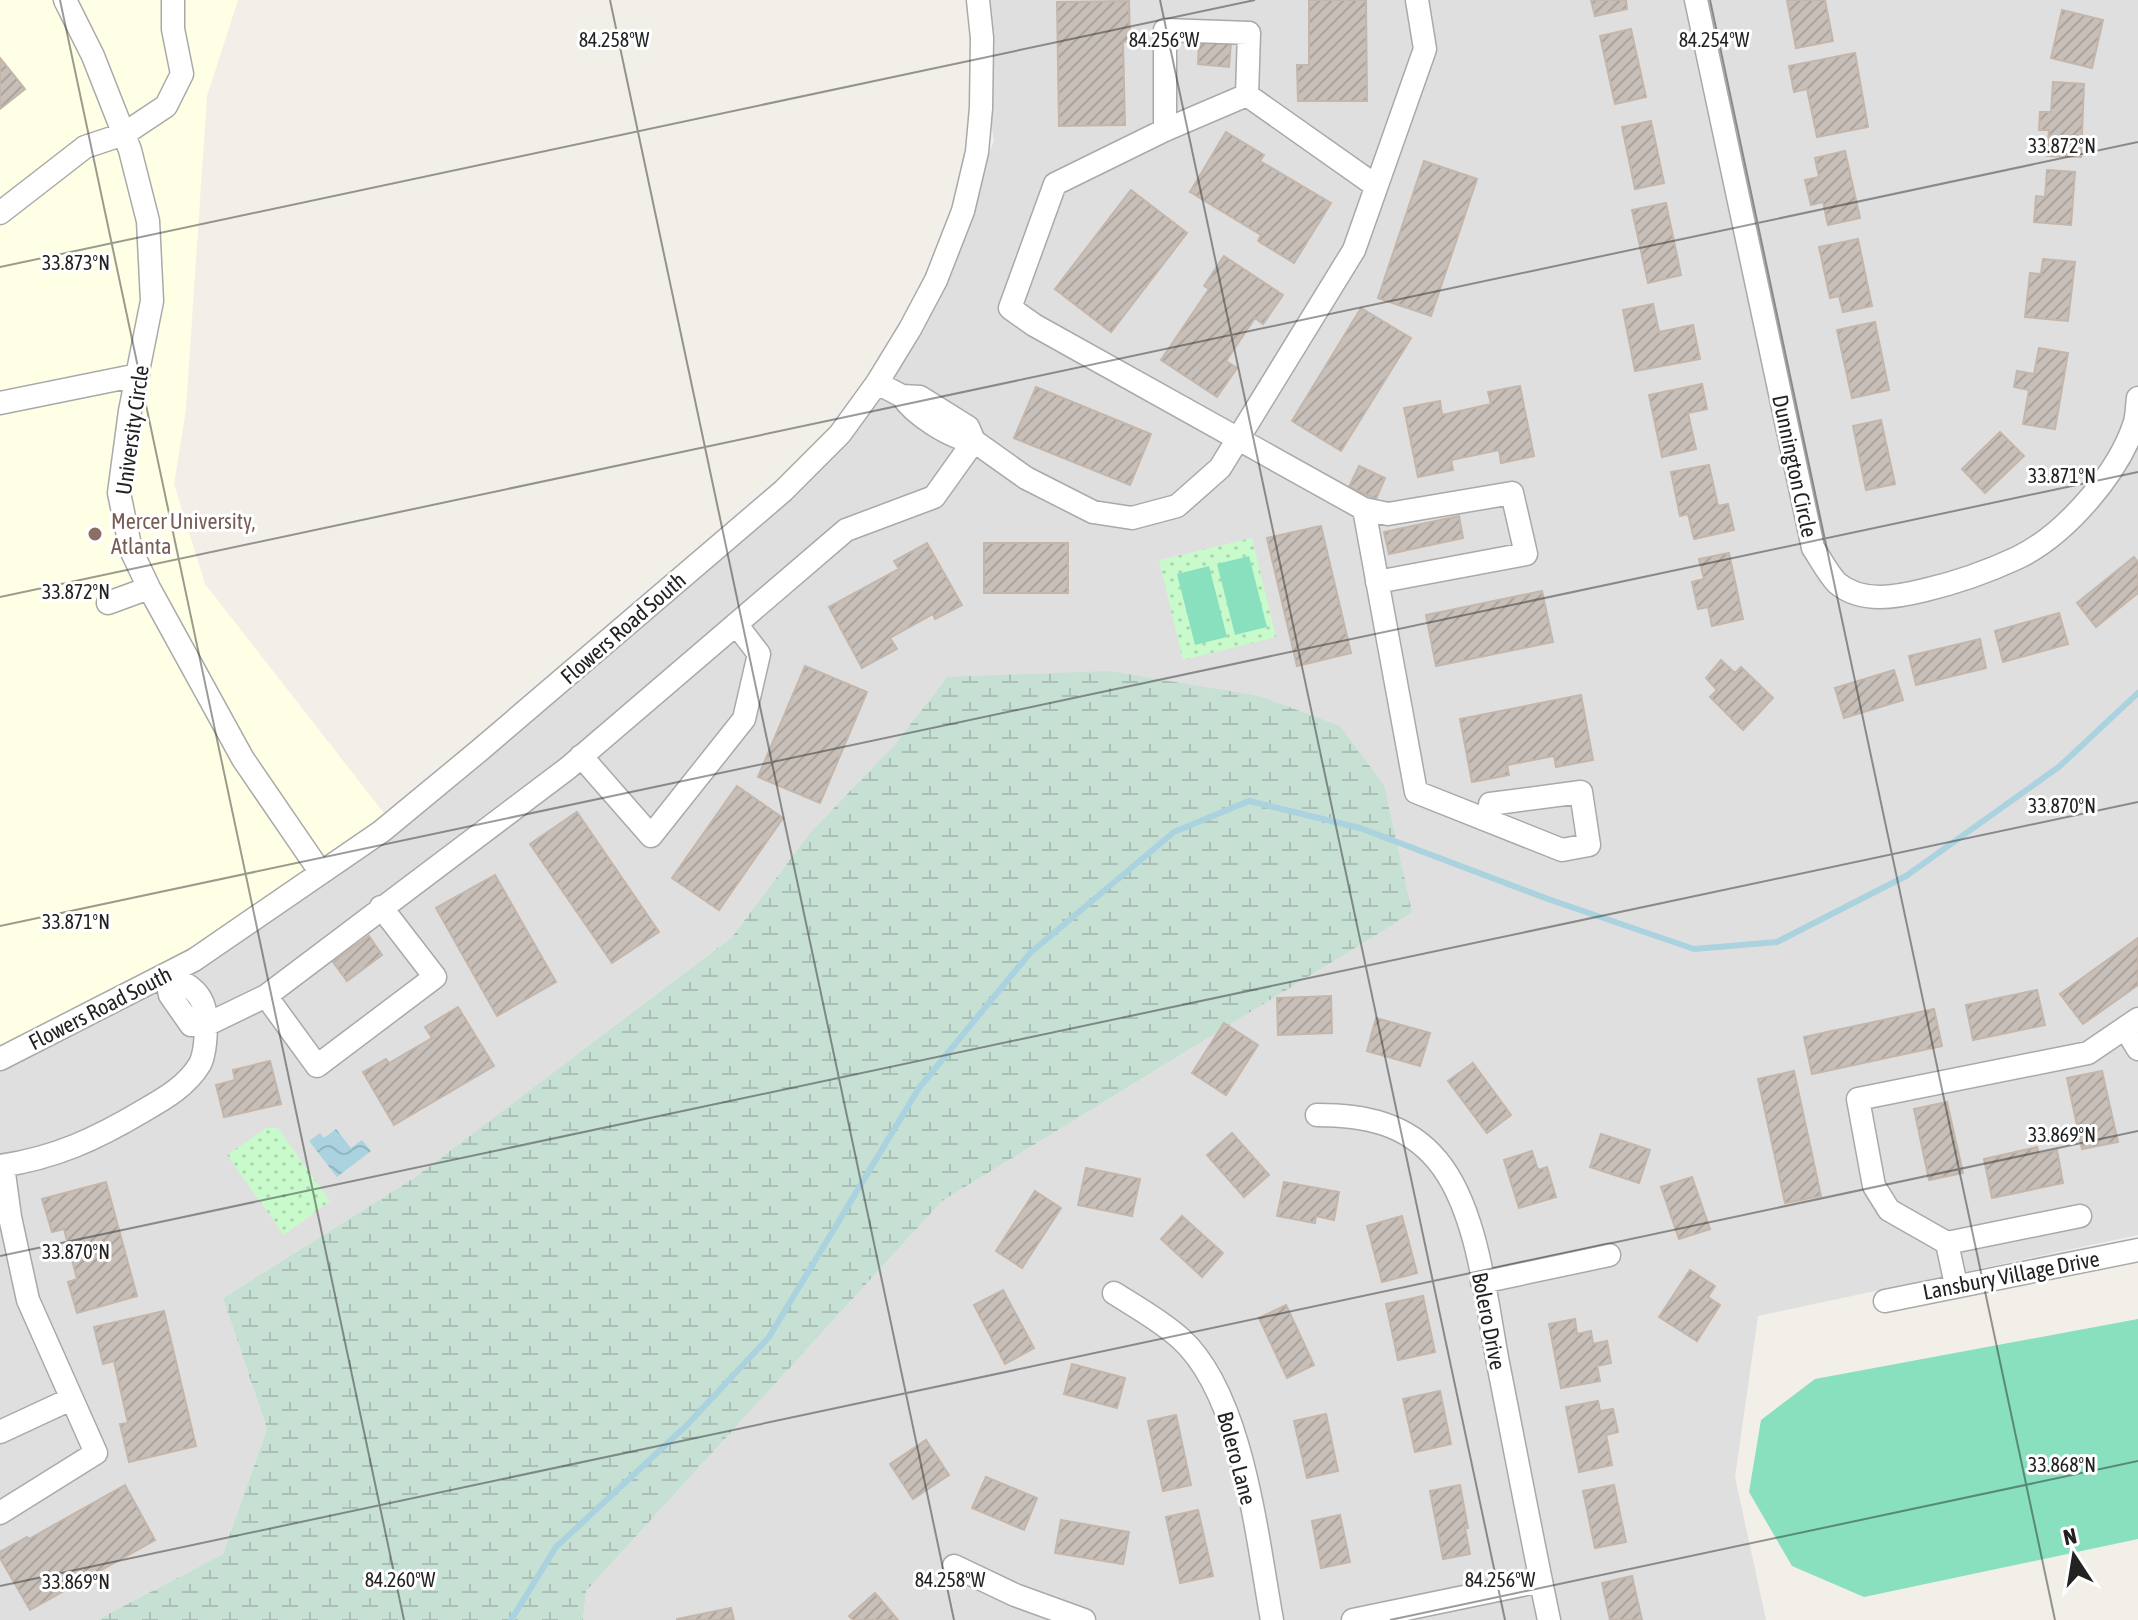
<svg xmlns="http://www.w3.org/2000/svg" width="2138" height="1620" viewBox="0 0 2138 1620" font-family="'Asap Condensed',sans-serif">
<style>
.residential{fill:#e0dfdf}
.education{fill:#ffffe5}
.wetland{fill:url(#wetland-marsh)}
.park{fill:url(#park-dots)}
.pitch{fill:#88e0be}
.water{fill:url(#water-waves)}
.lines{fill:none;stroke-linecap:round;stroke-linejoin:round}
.stream{stroke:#aad3df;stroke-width:6}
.building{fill:url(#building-hatch);stroke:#c4b6ab;stroke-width:2}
.minor-casing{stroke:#a9a9a9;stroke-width:25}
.minor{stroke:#fff;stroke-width:22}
.ticks{fill:none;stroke:#222;stroke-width:2;stroke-opacity:0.45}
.education-dot{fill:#8d6e63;stroke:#fff;stroke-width:3}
.labels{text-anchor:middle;stroke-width:6;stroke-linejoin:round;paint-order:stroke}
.street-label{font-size:22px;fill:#222;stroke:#fff}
.education-label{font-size:22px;fill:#785e54;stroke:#fff;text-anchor:start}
.ticks-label{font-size:20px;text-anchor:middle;fill:#222;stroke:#fff;stroke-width:6;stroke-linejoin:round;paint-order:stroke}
</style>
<defs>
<pattern id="wetland-marsh" width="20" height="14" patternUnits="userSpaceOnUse" patternTransform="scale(2)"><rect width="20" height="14" fill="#c6e0d4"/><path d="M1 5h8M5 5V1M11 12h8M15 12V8" fill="none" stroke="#aac0b6"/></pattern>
<pattern id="park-dots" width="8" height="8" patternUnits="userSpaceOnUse" patternTransform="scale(2)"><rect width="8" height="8" fill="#c8facc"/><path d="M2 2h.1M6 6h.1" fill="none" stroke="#acd6af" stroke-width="1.8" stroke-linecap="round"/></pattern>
<pattern id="water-waves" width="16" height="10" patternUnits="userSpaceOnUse" patternTransform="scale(2)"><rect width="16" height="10" fill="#aad3df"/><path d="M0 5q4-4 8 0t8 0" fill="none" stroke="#92b5bf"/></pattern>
<pattern id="building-hatch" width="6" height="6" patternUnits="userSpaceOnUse" patternTransform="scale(2)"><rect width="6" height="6" fill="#c7bfb8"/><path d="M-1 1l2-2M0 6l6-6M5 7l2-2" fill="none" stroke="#aba49e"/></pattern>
</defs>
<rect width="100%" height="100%" fill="#f2efe9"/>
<path class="residential" d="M971 0H2138V1235L1758 1316 1735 1477 1766 1620H583L586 1591 942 1201 1412 913 947 677 895 744 810 833 732 937 414 1178 223 1298 267 1429 223 1554 97 1620H0V1048L295 892 818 469 935 288 994 141Z"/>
<path class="education" d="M0 0H238L207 96 186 409 174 484 205 584 387 817 270 905 0 1048Z"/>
<path class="wetland" d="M1109 671 1259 696 1340 726 1384 785 1412 913 942 1201 586 1591 583 1620H97L223 1554 267 1429 223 1298 414 1178 732 937 810 833 895 744 947 677Z"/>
<path class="park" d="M1252 538 1276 637 1183 660 1159 560Z
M266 1128H278L330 1201 284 1235 227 1155Z"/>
<path class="pitch" d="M1249 556 1267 627 1235 635 1217 564Z
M1209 566 1227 637 1195 645 1177 574Z
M2138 1319V1539L1864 1597 1792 1566 1749 1492 1761 1420 1815 1379Z"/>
<path class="water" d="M336 1129 351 1148 362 1140 371 1151 337 1177 309 1141 320 1133 324 1138Z"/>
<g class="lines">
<path class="stream" d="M511 1620 556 1547 687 1425 769 1337 919 1088 1030 953 1174 832 1249 801 1360 828 1548 899 1694 949 1777 942 1906 876 2060 766 2138 693"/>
</g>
<path class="building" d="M1309 0H1366L1367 101H1298L1297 65H1309Z
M1591 0H1626L1627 9 1595 16Z
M1787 0H1825L1833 41 1796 48Z
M1129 1 1130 42H1123L1125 125 1059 126 1057 2Z
M2062 10 2103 20 2092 68 2051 58Z
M1631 29 1646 97 1615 104 1600 36Z
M1199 41 1231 43 1229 67 1198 64Z
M1855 53 1868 127 1817 137 1807 89 1794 92 1789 66Z
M0 58 25 89 0 109Z
M2053 82 2084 84 2081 157 2047 156 2049 130H2039L2040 112H2051Z
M1651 121 1664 183 1635 189 1622 127Z
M1226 132 1264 155 1260 161 1331 203 1294 263 1258 241 1261 235 1190 192Z
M1845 151 1860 218 1828 225 1823 202 1811 205 1805 180 1819 177 1815 158Z
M1424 161 1477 179 1431 316 1378 298Z
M2047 170 2075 172 2071 225 2034 222 2036 196 2045 197Z
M1131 190 1187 233 1111 332 1055 289Z
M1666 203 1681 275 1648 283 1632 210Z
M1858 239 1872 306 1843 312 1839 296 1830 298 1819 247Z
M1224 256 1283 295 1263 324 1255 318 1226 361 1237 368 1217 397 1161 360 1209 289 1204 286Z
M2043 259 2075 262 2068 321 2025 317 2030 273 2041 274Z
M1653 304 1659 332 1693 325 1700 359 1635 371 1623 310Z
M1361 308 1411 338 1341 451 1292 421Z
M1875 322 1889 390 1852 398 1837 330Z
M2039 348 2068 353 2055 429 2023 424 2029 390 2014 387 2017 371 2034 374Z
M1702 384 1707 409 1688 413 1696 449 1662 457 1649 395Z
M1520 386 1534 456 1501 463 1499 450 1451 460 1453 470 1418 477 1404 408 1440 401 1442 415 1491 404 1488 392Z
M1036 387 1151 434 1130 485 1014 438Z
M1881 420 1895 484 1866 490 1853 426Z
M2000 432 2024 456 1985 493 1962 469Z
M1709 465 1718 506 1728 504 1734 530 1694 539 1688 514 1680 516 1671 472Z
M1359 466 1385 478 1376 499 1349 487Z
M1459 516 1463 538 1389 554 1384 532Z
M1321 526 1351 653 1297 666 1267 538Z
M927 543 962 605 935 619 933 614 890 638 897 649 862 668 829 607 899 569 894 561Z
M984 543H1068V593H984Z
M1729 553 1743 619 1712 626 1708 607 1698 609 1692 582 1704 579 1699 559Z
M2134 557 2138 562V593L2096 627 2077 603Z
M1542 591 1553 642 1436 666 1426 615Z
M2059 613 2068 644 2003 662 1995 631Z
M1980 639 1986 668 1916 685 1909 656Z
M1721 660 1735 673 1741 667 1773 698 1743 730 1710 697 1717 690 1706 678Z
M805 666 867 692 820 803 758 777Z
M1894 670 1903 700 1844 718 1835 688Z
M1581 695 1593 760 1556 767 1554 756 1507 765 1509 775 1472 782 1460 719Z
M737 786 783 818 719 910 672 878Z
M577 812 659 932 612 963 530 844Z
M495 875 556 982 497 1016 436 908Z
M369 936 382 955 347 981 333 962Z
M2138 938V985L2083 1024 2060 994Z
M2037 990 2045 1025 1973 1040 1966 1005Z
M1331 996 1332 1033 1278 1035 1277 998Z
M458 1007 494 1066 394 1125 363 1072 386 1059 389 1063 432 1038 425 1027Z
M1934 1009 1942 1046 1812 1074 1804 1037Z
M1376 1018 1430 1033 1420 1066 1367 1051Z
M1224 1023 1258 1045 1226 1095 1192 1073Z
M270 1061 281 1104 224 1117 216 1085 235 1080 233 1070Z
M1473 1063 1511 1115 1487 1133 1448 1081Z
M1794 1071 1821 1196 1785 1203 1758 1079Z
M2102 1071 2118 1142 2082 1149 2067 1078Z
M1947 1102 1963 1173 1929 1180 1914 1109Z
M1232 1133 1269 1175 1244 1197 1207 1155Z
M1601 1134 1650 1150 1639 1183 1590 1167Z
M2037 1147 2039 1154 2057 1150 2063 1183 1992 1198 1984 1159Z
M1532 1151 1538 1170 1547 1167 1556 1197 1519 1208 1504 1160Z
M1086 1168 1140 1179 1132 1216 1078 1205Z
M1692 1177 1710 1229 1679 1239 1661 1187Z
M106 1182 137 1296 77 1313 68 1282 77 1279 64 1229 52 1232 42 1199Z
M1284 1182 1339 1192 1334 1220 1316 1216 1315 1223 1277 1216Z
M1035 1191 1061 1208 1022 1268 996 1251Z
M1182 1216 1223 1253 1202 1277 1161 1239Z
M1402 1216 1417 1273 1382 1282 1367 1226Z
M1690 1270 1715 1286 1708 1297 1720 1305 1697 1341 1659 1317Z
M1003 1290 1034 1348 1005 1364 974 1305Z
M1423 1296 1435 1352 1398 1360 1386 1304Z
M1286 1305 1314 1365 1287 1378 1259 1318Z
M164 1311 196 1446 129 1462 120 1424 128 1423 114 1361 103 1364 94 1327Z
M1575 1319 1577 1334 1591 1331 1593 1344 1607 1341 1611 1363 1597 1366 1600 1381 1561 1388 1549 1324Z
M1072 1364 1125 1378 1117 1408 1064 1394Z
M1440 1391 1451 1444 1415 1452 1403 1399Z
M1598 1401 1600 1411 1613 1409 1618 1432 1606 1435 1612 1465 1579 1472 1566 1407Z
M1326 1414 1338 1471 1307 1478 1294 1421Z
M1176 1415 1191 1485 1163 1491 1148 1421Z
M926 1440 949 1475 913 1499 890 1464Z
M986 1477 1037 1498 1024 1530 972 1508Z
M125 1485 155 1540 30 1610 0 1558V1552L27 1537 29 1539Z
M1460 1485 1468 1528H1465L1470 1554 1443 1559 1430 1491Z
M1614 1485 1626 1542 1595 1548 1583 1491Z
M1198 1510 1213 1576 1180 1583 1166 1517Z
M1340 1515 1350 1562 1321 1568 1312 1521Z
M1061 1520 1129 1532 1123 1564 1055 1553Z
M1632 1576 1642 1620H1610L1602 1583Z
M875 1593 898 1620H853L849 1616Z
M731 1608 734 1620H677V1619Z"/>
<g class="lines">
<g class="minor-casing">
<path id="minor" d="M65 0 93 56 130 150 148 221 152 301 130 411 119 493 131 550 149 588 243 759 321 873
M1696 0 1813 548C1820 558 1828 574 1837 583 1862 604 1897 597 1925 590 1955 583 1989 571 2017 558 2065 535 2119 473 2135 422 2137 414 2137 405 2138 398
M1247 95 1165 130 1055 184 1010 308 1034 325 1364 509 1388 514 1512 493 1526 554 1377 582
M1247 95 1376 186
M1165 130V30L1249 33 1247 95
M0 213 85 147 124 134 166 106 182 74 173 29V0
M877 383 902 396 920 397 968 427 974 441C952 439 914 415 902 396
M0 403 138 375
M1364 509 1416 792 1562 850 1589 845 1581 792 1490 804 1492 822
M108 603 149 588
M581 756 651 836 744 719 759 654 736 624
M266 996 317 1066 435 977 381 907
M2125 1028 2138 1049
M0 1059 194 960 382 831 480 750 783 491 840 434 877 383 910 329 936 280 963 211 977 152 981 108 982 38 978 0
M1317 1115C1364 1115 1406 1123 1437 1160 1478 1209 1486 1301 1498 1363 1515 1449 1531 1534 1549 1620
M0 1166C55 1158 96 1139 143 1111 164 1099 187 1086 200 1064 205 1054 206 1033 206 1022 206 994 189 983 166 975L170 995 191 1025H206L266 996 568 768 846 530 934 497 974 441 1026 478 1093 512 1132 518 1177 506 1220 468 1354 250 1425 49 1417 0
M1947 1243 1889 1210 1874 1186 1858 1099 2088 1053 2138 1019
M1482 1282 1609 1255
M1956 1285 1947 1243 2080 1216
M1114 1293C1136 1307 1160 1320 1180 1338 1243 1394 1257 1539 1272 1620
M1885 1301 2138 1250
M0 1432 71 1399
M0 1513 96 1453 28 1300 10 1217 3 1166
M954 1566 1015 1595 1084 1620
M1353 1620 1541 1581"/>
</g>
<use href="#minor" class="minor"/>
</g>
<path class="ticks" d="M60 0 404 1620M610 0 954 1620M1160 0 1505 1620M1710 0 2055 1620M0 267 1255 0M0 597 2138 142M0 926 2138 472M0 1256 2138 802M0 1586 2138 1131M1390 1620 2138 1461"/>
<circle class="education-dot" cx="95" cy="534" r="8"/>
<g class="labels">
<g class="street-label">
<text transform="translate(132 430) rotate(-82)" y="8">University Circle</text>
<text transform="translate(1795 466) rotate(78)" y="8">Dunnington Circle</text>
<text transform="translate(623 628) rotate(-41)" y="8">Flowers Road South</text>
<text transform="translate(100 1008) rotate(-27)" y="8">Flowers Road South</text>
<text transform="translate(2011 1275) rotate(-11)" y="8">Lansbury Village Drive</text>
<text transform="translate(1489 1321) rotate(79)" y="8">Bolero Drive</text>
<text transform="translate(1237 1458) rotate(75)" y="8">Bolero Lane</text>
</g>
<g class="education-label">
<text x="111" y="529">Mercer University,<tspan x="111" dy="25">Atlanta</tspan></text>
</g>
</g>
<g class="ticks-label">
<text x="614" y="47">84.258°W</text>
<text x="1164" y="47">84.256°W</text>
<text x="1714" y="47">84.254°W</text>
<text x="2062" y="153">33.872°N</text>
<text x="76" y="270">33.873°N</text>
<text x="2062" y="483">33.871°N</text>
<text x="76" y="599">33.872°N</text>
<text x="2062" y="813">33.870°N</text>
<text x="76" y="929">33.871°N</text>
<text x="2062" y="1142">33.869°N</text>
<text x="76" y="1259">33.870°N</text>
<text x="2062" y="1472">33.868°N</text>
<text x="400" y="1587">84.260°W</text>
<text x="950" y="1587">84.258°W</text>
<text x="1500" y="1587">84.256°W</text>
<text x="76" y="1589">33.869°N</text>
</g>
<g transform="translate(2074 1556) rotate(348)" stroke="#ffffff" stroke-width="6" paint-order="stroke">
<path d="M0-6L14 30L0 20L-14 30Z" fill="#222222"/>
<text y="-12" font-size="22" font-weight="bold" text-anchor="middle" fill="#222222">N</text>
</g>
</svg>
